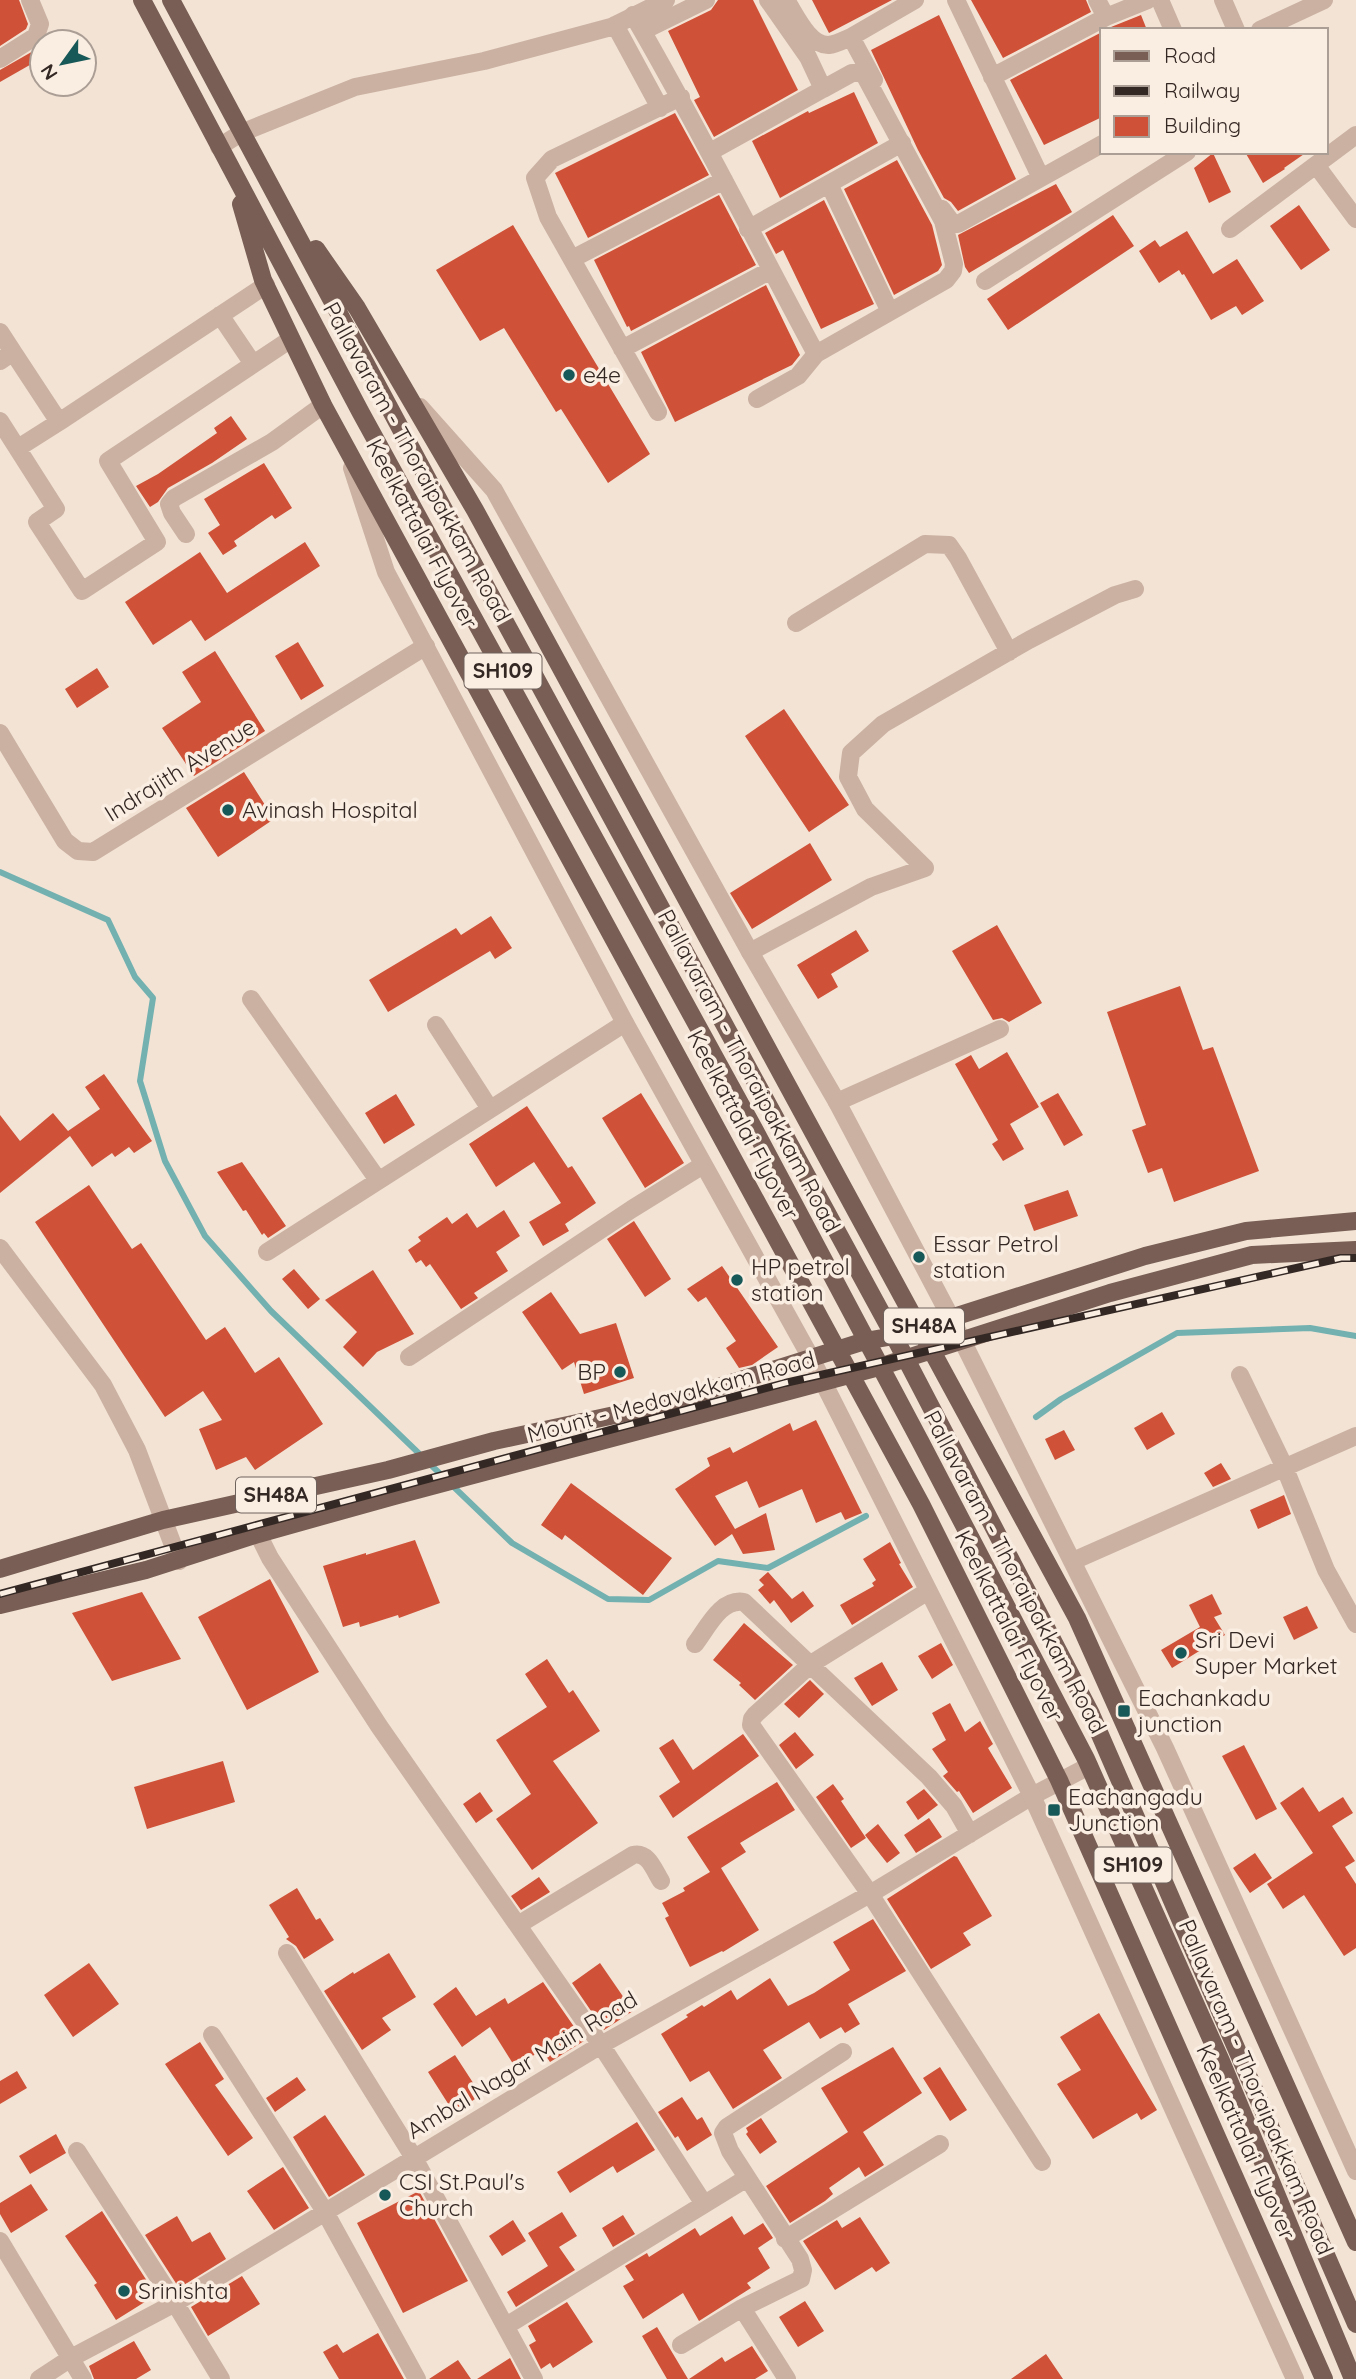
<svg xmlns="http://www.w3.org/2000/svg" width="1356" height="2379" viewBox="0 0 1356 2379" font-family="Quicksand,sans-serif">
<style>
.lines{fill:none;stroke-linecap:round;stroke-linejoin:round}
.stream{stroke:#72b1b0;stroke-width:6}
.building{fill:#cf5137}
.minor{stroke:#cbb1a1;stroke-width:18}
.tertiary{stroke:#cbb1a1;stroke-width:18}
.primary{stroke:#785e54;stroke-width:18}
.rail-casing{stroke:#342824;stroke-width:8}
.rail{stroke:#faede1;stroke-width:5;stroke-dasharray:16;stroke-linecap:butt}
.poi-dot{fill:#175858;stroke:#faede1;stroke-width:2.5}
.labels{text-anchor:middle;stroke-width:7;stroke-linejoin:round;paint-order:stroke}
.shield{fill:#faede1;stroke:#6f635d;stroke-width:2}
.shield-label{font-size:21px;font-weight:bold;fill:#342824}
.poi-label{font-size:23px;fill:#342824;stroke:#faede1;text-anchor:start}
.street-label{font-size:23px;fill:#342824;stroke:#faede1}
</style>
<rect width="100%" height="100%" fill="#f2e3d5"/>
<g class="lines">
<path class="stream" d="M0 872 108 920 135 977 153 998 140 1081 165 1161 205 1236 271 1311 512 1543 608 1599 649 1600 718 1561 768 1568 866 1516
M1036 1417 1061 1399 1177 1333 1310 1328 1356 1336"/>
</g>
<path class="building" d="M0 0H19L28 24 26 29 0 46Z
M718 0H753L798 90 714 137 694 100 700 97 668 31 711 10Z
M812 0H892L829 33Z
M971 0H1086L1091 12 1003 58Z
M939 15 1016 179 958 211 951 202 944 198 918 150 871 50Z
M1141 15 1147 30H1106L1111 27Z
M1102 32V117L1044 145 1010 80Z
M42 46V58L0 82V70Z
M854 92 878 143 780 198 752 141 808 111 809 113Z
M675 113 709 175 588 238 555 173Z
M1245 152H1307L1284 168 1285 169 1263 183Z
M1213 153 1231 192 1209 203 1194 168Z
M897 160 932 225 942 265 938 271 894 295 844 189Z
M1056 184 1072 212 969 273 965 267 958 235Z
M719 195 756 265 631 331 629 326 627 327 594 260Z
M824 200 874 304 821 329 783 250 776 254 765 233Z
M1299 205 1330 250 1301 270 1270 226Z
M1113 215 1134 246 1008 330 987 299Z
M513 225 650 454 608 483 561 409 556 412 504 328 480 341 436 270Z
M1187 231 1213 274 1237 259 1264 301 1242 315 1236 306 1211 320 1184 274 1182 275 1179 270 1159 283 1139 251 1155 240 1160 247Z
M766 285 800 355 792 365 675 422 641 352Z
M231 416 247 439 212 463 168 488 158 502 150 507 136 486 158 474 217 433 214 428Z
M264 463 292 508 275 519 272 515 234 541 237 546 223 555 208 533 220 525 204 499Z
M305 542 320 566 205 641 191 620 153 645 125 602 200 552 227 593Z
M298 642 324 686 301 700 275 656Z
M215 651 265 731 194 776 162 728 201 702 182 672Z
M97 668 109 687 77 708 65 689Z
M784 709 849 805 809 832 745 736Z
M244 772 274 819 218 857 186 808Z
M810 843 832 880 752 929 730 893Z
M491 916 512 948 495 959 490 951 388 1012 369 980 456 928 461 935Z
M997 925 1042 1003 1009 1022 1002 1018 993 1020 952 951Z
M856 930 869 951 831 974 838 987 818 999 797 965Z
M1180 986 1203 1050 1213 1047 1259 1171 1174 1202 1162 1168 1148 1173 1132 1130 1146 1125 1107 1012Z
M1007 1052 1039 1107 1010 1124 1024 1149 1003 1161 992 1144 998 1140 955 1064 971 1055 979 1069Z
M104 1074 152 1141 134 1153 129 1147 115 1157 112 1153 92 1167 70 1136 0 1193V1115L20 1141 53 1113 68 1131 100 1109 85 1087Z
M641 1093 684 1163 645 1188 602 1118Z
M1058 1093 1083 1135 1064 1146 1040 1103Z
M396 1094 415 1125 384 1144 365 1113Z
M527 1106 568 1168 572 1166 596 1203 565 1224 569 1231 543 1246 529 1222 561 1203 534 1162 496 1187 469 1144Z
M242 1162 286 1226 268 1238 264 1233 262 1235 246 1210 243 1211 217 1172Z
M89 1185 132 1249 141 1243 206 1340 225 1327 255 1373 279 1357 323 1424 255 1470 246 1457 216 1470 199 1429 222 1420 203 1391 165 1417 35 1222Z
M1068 1190 1078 1216 1034 1231 1024 1205Z
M504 1210 520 1236 496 1252 508 1271 474 1293 478 1298 461 1309 430 1264 426 1267 421 1260 416 1263 408 1250 421 1241 418 1237 447 1217 452 1224 467 1213 477 1228Z
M634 1221 671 1279 645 1297 607 1239Z
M722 1266 778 1347 752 1365 739 1368 726 1348 736 1341 706 1297 698 1302 687 1289Z
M294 1269 320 1299 308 1309 282 1279Z
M373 1270 414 1334 377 1352 363 1367 343 1347 357 1332 325 1300Z
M551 1292 580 1334 616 1323 634 1378 584 1394 574 1362 562 1370 522 1312Z
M1162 1412 1175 1434 1147 1450 1134 1428Z
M816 1420 862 1513 845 1520 841 1512 816 1523 802 1489 759 1508 747 1481 715 1496 735 1529 766 1513 775 1550 743 1554 732 1534 715 1546 675 1489 710 1466 707 1458 730 1447 733 1453 790 1423 793 1431Z
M1064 1430 1075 1450 1055 1460 1045 1439Z
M1221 1463 1231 1479 1213 1487 1204 1473Z
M571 1483 672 1558 643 1595 565 1535 562 1540 541 1525Z
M1284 1495 1291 1514 1258 1529 1250 1510Z
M415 1540 440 1603 399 1618 398 1615 360 1627 359 1622 343 1627 323 1566 366 1553V1555Z
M890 1542 901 1563 899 1564 913 1587 852 1625 840 1605 874 1586 872 1583 876 1580 863 1559Z
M768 1572 792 1599 803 1591 814 1606 791 1623 774 1600 770 1604 758 1590 764 1585 759 1580Z
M270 1579 319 1672 247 1710 198 1617Z
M142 1592 181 1659 112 1681 72 1613Z
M1212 1594 1222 1614 1214 1617 1225 1635 1172 1668 1161 1650 1200 1627 1189 1605Z
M1307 1606 1318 1628 1294 1640 1283 1617Z
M744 1623 793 1665 755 1700 739 1685 741 1683 713 1660Z
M941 1643 953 1665 932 1679 918 1656Z
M547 1659 569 1693 573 1690 600 1731 553 1761 598 1823 532 1870 496 1819 531 1794 496 1740 547 1707 525 1674Z
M882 1662 898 1690 872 1706 854 1678Z
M810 1680 824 1694 799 1718 784 1704Z
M950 1703 965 1732 980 1721 993 1744 988 1748 1012 1788 973 1813 959 1791 957 1792 943 1776 948 1772 932 1749 946 1740 932 1713Z
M795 1732 814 1755 796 1769 779 1745Z
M743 1734 759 1756 673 1818 659 1796 680 1782 659 1748 673 1739 693 1770Z
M1244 1745 1277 1809 1256 1820 1222 1756Z
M223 1761 235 1802 147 1829 134 1787Z
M777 1782 795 1810 740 1843 746 1852 721 1868 759 1930 723 1952 722 1951 690 1967 665 1918 669 1916 662 1903 685 1891 683 1888 710 1872 687 1837Z
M833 1784 844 1799 841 1801 866 1838 851 1848 816 1797Z
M1303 1787 1319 1812 1343 1797 1353 1813 1332 1826 1355 1861 1345 1867 1356 1884V1948L1344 1956 1304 1895 1283 1909 1267 1884 1313 1853 1280 1803Z
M924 1789 938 1805 918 1820 906 1802Z
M480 1792 493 1811 476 1823 463 1804Z
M929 1818 942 1837 916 1853 904 1835Z
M878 1824 900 1853 887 1863 865 1835Z
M1255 1853 1272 1878 1250 1893 1233 1868Z
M954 1856 957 1857 992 1916 963 1933 971 1945 931 1969 887 1899Z
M539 1877 550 1892 521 1910 511 1896Z
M297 1888 316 1920 320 1918 334 1940 304 1959 296 1946 286 1939 289 1937 269 1905Z
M873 1919 906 1971 848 2004 860 2024 845 2033 841 2027 820 2039 809 2022 763 2050 782 2078 733 2109 709 2071 690 2082 661 2034 688 2017 686 2015 702 2005 704 2007 731 1990 737 2000 770 1978 788 2006 814 1993 850 1970 833 1942Z
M389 1953 416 1997 382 2018 391 2030 362 2050 324 1991 353 1972 354 1974Z
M89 1963 119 2004 73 2037 44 1995Z
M600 1963 633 2011 604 2030 572 1983Z
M543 1982 584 2041 550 2062 542 2050 515 2067 490 2027 462 2047 433 2004 456 1987 476 2016 505 1998 508 2004Z
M1099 2013 1157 2110 1141 2120 1137 2113 1093 2139 1057 2084 1081 2070 1060 2037Z
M200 2042 224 2079 215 2085 253 2138 228 2156 165 2064Z
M893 2047 922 2093 863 2132 884 2165 865 2177 859 2167 829 2188 833 2194 825 2201 790 2223 766 2186 848 2132 821 2088Z
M455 2055 481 2095 454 2113 428 2072Z
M940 2067 967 2110 950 2121 923 2078Z
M17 2071 27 2088 0 2104V2081Z
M297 2077 306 2090 275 2112 266 2098Z
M682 2097 697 2120 702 2117 712 2135 687 2151 678 2136 675 2138 658 2112Z
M325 2115 365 2175 329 2197 293 2137Z
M761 2118 777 2142 760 2154 746 2134 748 2132 746 2128Z
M637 2122 655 2150 617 2173 613 2166 570 2193 557 2172Z
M56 2134 66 2153 30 2174 19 2156Z
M283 2167 309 2208 274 2230 247 2191Z
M31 2184 48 2210 11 2233 0 2214V2203Z
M419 2191 468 2281 403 2313 357 2223Z
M102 2211 156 2295 116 2320 94 2285 97 2283 65 2236Z
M562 2212 577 2236 559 2247 575 2270 516 2307 507 2292 548 2266 528 2233Z
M623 2215 635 2234 613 2247 602 2228Z
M177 2216 192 2242 210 2232 226 2259 179 2288 145 2235Z
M732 2216 744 2235 763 2223 773 2238 758 2248 770 2268 747 2283 751 2288 699 2321 683 2293 643 2319 623 2286 634 2280 625 2266 647 2253 649 2257 695 2228 700 2236Z
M860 2217 890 2263 876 2272 872 2267 835 2290 803 2241 837 2220 842 2228Z
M513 2220 526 2241 502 2256 489 2236Z
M242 2276 260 2304 208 2336 191 2307Z
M805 2301 824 2331 798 2347 779 2317Z
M567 2302 593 2342 553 2368 550 2363 541 2369 529 2345 536 2341 528 2326Z
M657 2327 688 2379H667L642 2336Z
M378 2333 404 2379H339L323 2352 337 2344 343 2353Z
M134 2341 151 2370 136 2379H94L89 2366Z
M752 2346 768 2371 755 2379H689L722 2357 725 2362Z
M1046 2354 1063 2379H1011Z
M510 2358 521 2379H477Z
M458 2360 471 2379H429Z"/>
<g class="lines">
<path class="minor" d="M786 0C796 15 809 46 829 45 836 44 844 40 851 37L874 80
M1160 0 1173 30
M1223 0 1236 30
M633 15C698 126 755 241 816 354
M1106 17 1148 0
M615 25 660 108
M1260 30 1324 0
M643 31 706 0
M851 37 915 0
M0 59 36 36 40 24 30 0
M992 77 1106 17 1097 0
M219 147 241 133 355 87 484 61 611 27 666 0
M710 152 823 89
M1316 165 1356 219
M1041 178 1102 144
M829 184 890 312
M942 209 953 224H958L1041 178 956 0
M748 229 902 143
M1230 229 1356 135
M572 259 724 180
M985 281 1187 152
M220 315 253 364
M0 332 13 352
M622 349 771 270
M0 361 13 352 59 422 266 285
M757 399 798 376 816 354 946 280 953 271 954 264 943 221 866 78 862 73H852L823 89 808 57 768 0
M658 412 548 217 535 178 552 159 681 97
M0 421 56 509 37 522 82 591 157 542 108 461 291 339
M18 448 59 422
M186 534 172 513 169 504 174 498 272 442 323 405
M796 623 925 544 949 545 958 558 1009 652
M0 733 65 841 78 851 93 852 426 646
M750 952 871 887 925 868 865 809 848 777 851 753 883 724 1029 640 1115 595 1135 589
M251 999 378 1180
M436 1025 490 1109
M837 1102 1000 1029
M0 1248 103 1385 137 1450 179 1561
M267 1252 625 1023
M409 1357 632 1209 703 1165
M1240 1375 1284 1466 1326 1570 1356 1624
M258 1534 270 1558 379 1726 601 2045 704 2204
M1073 1561 1356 1436
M928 1591 811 1664 755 1715 752 1719 751 1725 870 1894 1042 2162
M695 1644C708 1627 721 1598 744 1602L929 1777 954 1806 970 1834
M518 1925 633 1855C648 1851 654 1870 661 1881
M287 1953 414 2158 534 2379
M212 2035 324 2210 417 2379
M77 2151 175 2303 221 2379
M785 2239 940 2144
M0 2241 83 2379
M742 2308 787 2379
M506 2326 747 2178
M681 2345 742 2308 801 2279 803 2270 800 2259 730 2151 723 2133 727 2127 843 2052
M39 2379 71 2358 175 2303 601 2045 870 1894 1032 1796 1089 1766"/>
<path class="tertiary" d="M420 407 494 490 750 952 837 1102 951 1318 1165 1748 1356 2171
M352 468 386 572 625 1023 811 1358 1032 1796 1295 2379"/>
<path class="primary" d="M142 0 361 413 753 1127 920 1441 1086 1759 1221 2061 1353 2379
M171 0 442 506 894 1336 1091 1714 1356 2324
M241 204 263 280 323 405 921 1504 1059 1780 1324 2379
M316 249 357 308 475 510 1077 1618 1356 2242
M0 1569 163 1520 388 1470 494 1441 661 1405 865 1341 894 1336 1145 1256 1246 1231 1356 1221
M0 1605 146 1570 258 1534 394 1496 879 1367 1110 1293 1252 1255 1356 1250"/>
<g class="rail-casing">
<path id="rail" d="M0 1594 785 1383 1341 1258H1356"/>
</g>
<use href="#rail" class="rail"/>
</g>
<g class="poi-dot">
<circle cx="569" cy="375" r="7"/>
<circle cx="228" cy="810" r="7"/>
<circle cx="919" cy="1257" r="7"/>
<circle cx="737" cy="1280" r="7"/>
<circle cx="620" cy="1372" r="7"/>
<circle cx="1181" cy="1653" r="7"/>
<rect x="1117" y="1704" width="14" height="14" rx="3.5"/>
<rect x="1047" y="1803" width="14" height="14" rx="3.5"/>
<circle cx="385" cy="2195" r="7"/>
<circle cx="124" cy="2291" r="7"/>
</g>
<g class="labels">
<g class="shield">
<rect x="464.5" y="653.5" width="77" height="35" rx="5"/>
<rect x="884" y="1308.5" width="80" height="35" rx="5"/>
<rect x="236" y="1477.5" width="80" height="35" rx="5"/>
<rect x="1094.5" y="1847.5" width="77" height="35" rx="5"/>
</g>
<g class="shield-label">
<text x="503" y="678">SH109</text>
<text x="924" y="1333">SH48A</text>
<text x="276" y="1502">SH48A</text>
<text x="1133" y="1872">SH109</text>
</g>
<g class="poi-label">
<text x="583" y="383">e4e</text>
<text x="242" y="818">Avinash Hospital</text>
<text x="933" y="1252">Essar Petrol<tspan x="933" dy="26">station</tspan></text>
<text x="751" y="1275">HP petrol<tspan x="751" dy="26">station</tspan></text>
<text x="606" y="1380" text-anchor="end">BP</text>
<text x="1195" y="1648">Sri Devi<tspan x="1195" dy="26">Super Market</tspan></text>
<text x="1138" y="1706">Eachankadu<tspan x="1138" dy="26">junction</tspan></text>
<text x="1068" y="1805">Eachangadu<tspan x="1068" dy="26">Junction</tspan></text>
<text x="399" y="2190">CSI St.Paul's<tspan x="399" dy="26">Church</tspan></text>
<text x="138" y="2299">Srinishta</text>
</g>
<g class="street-label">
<text transform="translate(417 462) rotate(61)" y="8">Pallavaram - Thoraipakkam Road</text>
<text transform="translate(422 534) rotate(62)" y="8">Keelkattalai Flyover</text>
<text transform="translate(180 770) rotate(-32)" y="8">Indrajith Avenue</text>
<text transform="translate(749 1071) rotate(62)" y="8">Pallavaram - Thoraipakkam Road</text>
<text transform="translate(743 1125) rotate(62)" y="8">Keelkattalai Flyover</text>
<text transform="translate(671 1397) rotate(-15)" y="8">Mount - Medavakkam Road</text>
<text transform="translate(1015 1572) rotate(62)" y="8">Pallavaram - Thoraipakkam Road</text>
<text transform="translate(1009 1626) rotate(63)" y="8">Keelkattalai Flyover</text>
<text transform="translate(522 2065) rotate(-31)" y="8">Ambal Nagar Main Road</text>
<text transform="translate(1256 2087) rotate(67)" y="8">Pallavaram - Thoraipakkam Road</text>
<text transform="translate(1246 2142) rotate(66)" y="8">Keelkattalai Flyover</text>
</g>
</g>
<rect x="1100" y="28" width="228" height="126" fill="#faede1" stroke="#ab9e95" stroke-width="2"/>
<rect x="1114" y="51" width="35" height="10" fill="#785e54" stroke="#ab9e95" stroke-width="2"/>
<text x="1164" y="63" font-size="21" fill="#342824">Road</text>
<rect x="1114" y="86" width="35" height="10" fill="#342824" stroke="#ab9e95" stroke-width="2"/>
<text x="1164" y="98" font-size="21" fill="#342824">Railway</text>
<rect x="1114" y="116" width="35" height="21" fill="#cf5137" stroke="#ab9e95" stroke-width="2"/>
<text x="1164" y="133" font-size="21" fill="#342824">Building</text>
<g transform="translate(63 63) rotate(237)"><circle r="33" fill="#faede1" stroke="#ab9e95" stroke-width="2"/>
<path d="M0-5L12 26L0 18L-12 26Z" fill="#175858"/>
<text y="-10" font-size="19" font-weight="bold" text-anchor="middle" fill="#342824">N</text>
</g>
</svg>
